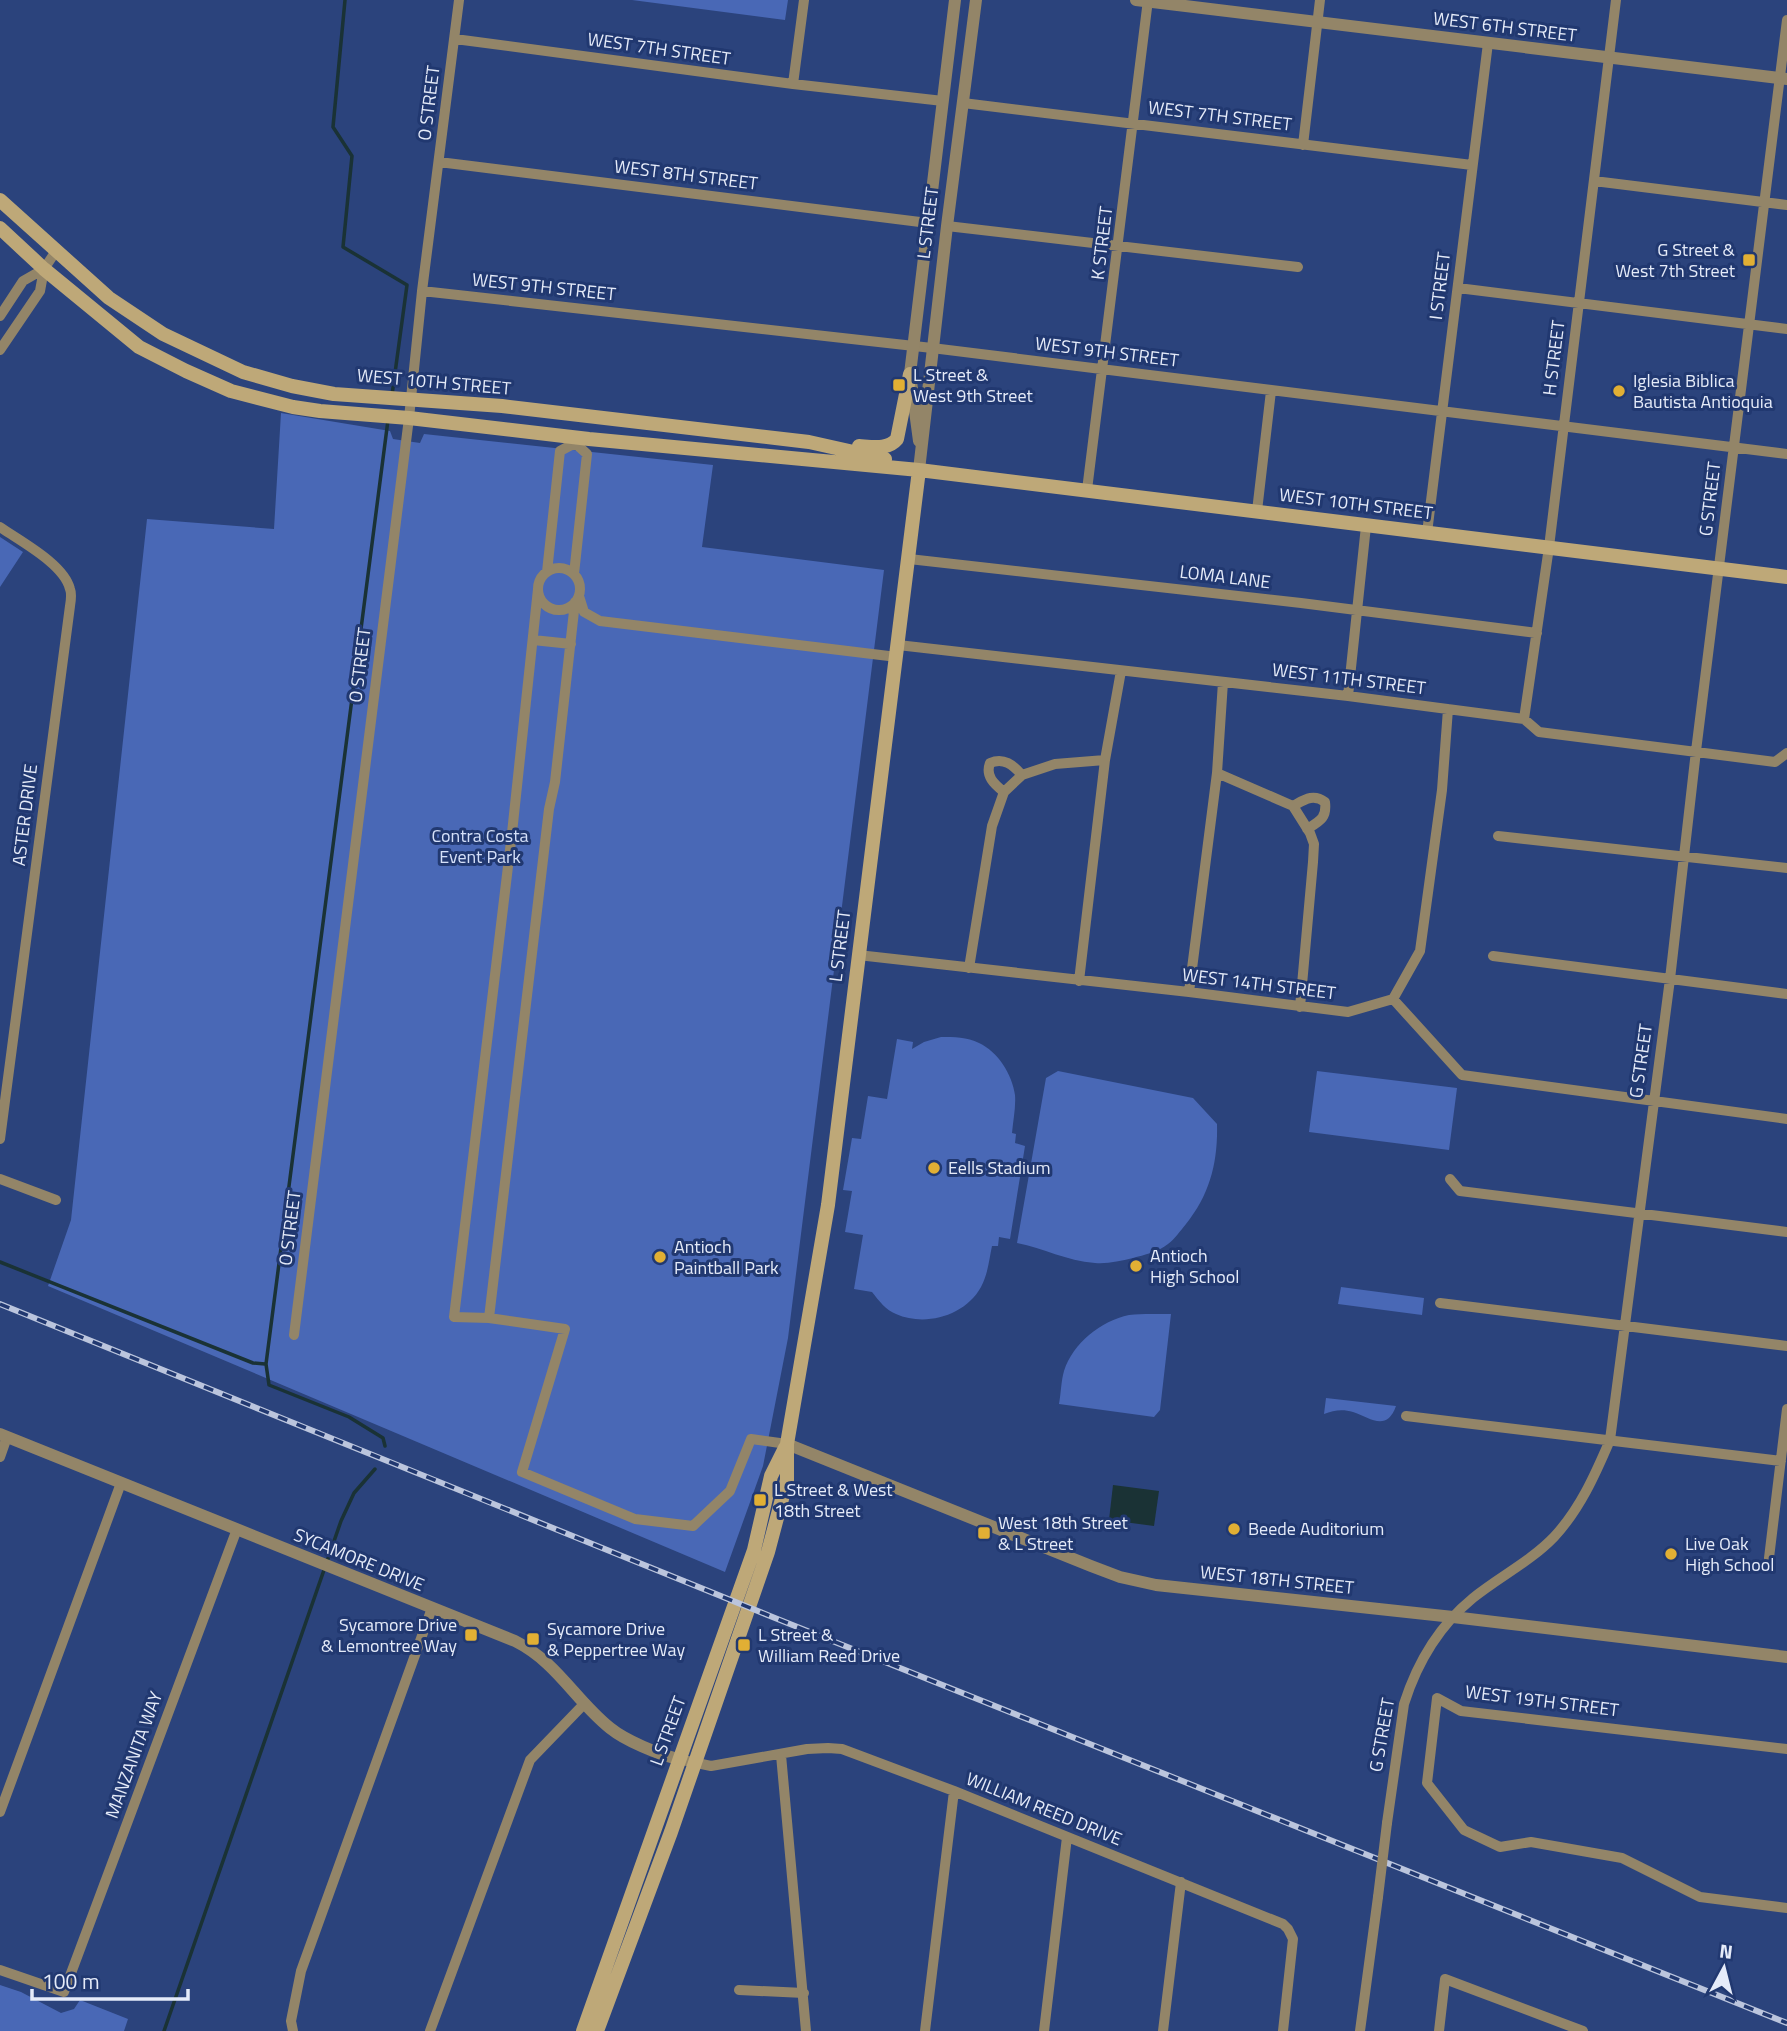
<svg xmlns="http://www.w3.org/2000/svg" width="1787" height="2031" viewBox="0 0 1787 2031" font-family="'Titillium Web',sans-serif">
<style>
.green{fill:#4968b6}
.water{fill:#1a3235}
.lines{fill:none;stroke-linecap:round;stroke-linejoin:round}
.stream{stroke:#1a3235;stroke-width:3.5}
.minor{stroke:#938568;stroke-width:10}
.tertiary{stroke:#938568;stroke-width:12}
.secondary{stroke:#bea878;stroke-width:14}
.rail-casing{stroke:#bbc5dd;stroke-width:6}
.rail{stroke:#213870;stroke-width:3.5;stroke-dasharray:10;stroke-linecap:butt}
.minor-bridge{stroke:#938568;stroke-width:10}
.poi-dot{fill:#e1af34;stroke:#213870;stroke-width:2.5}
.labels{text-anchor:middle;stroke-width:6;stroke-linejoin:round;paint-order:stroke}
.street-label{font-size:18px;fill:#e5ebf9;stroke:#213870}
.poi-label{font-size:18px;fill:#e5ebf9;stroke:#213870;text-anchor:start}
.park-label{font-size:18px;fill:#d5e0f9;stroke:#213870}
</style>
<rect width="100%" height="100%" fill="#2b437c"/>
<path class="green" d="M632 0H788L785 20Z
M281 413 390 431 393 439 420 443 424 434 713 465 702 547 884 570 788 1338 763 1466 725 1572 48 1286 71 1220 147 519 274 529Z
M0 537 23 552 0 587Z
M941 1037C954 1037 967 1037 979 1043 998 1052 1012 1074 1015 1095 1016 1107 1013 1121 1012 1133L1016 1134 1015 1143 1025 1146 1010 1239 999 1237 998 1246H992C989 1260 988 1274 981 1287 965 1316 925 1327 896 1314 886 1310 879 1301 872 1292L854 1289 863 1235 845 1232 852 1191 843 1190 852 1138 861 1139 868 1096 887 1099 897 1039 913 1042 912 1049 924 1042Z
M1058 1071 1193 1098 1217 1124C1218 1162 1210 1194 1186 1224 1180 1231 1175 1239 1168 1244 1158 1252 1144 1255 1133 1258 1120 1261 1108 1264 1095 1263 1066 1261 1044 1248 1017 1243L1046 1078Z
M1317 1071 1457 1088 1449 1150 1309 1132Z
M1341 1287 1424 1298 1422 1315 1338 1304Z
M1151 1314H1171L1160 1410 1154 1417 1059 1404C1061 1394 1061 1381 1064 1371 1073 1343 1101 1321 1129 1315 1136 1314 1144 1314 1151 1314Z
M1326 1398 1396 1406C1387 1432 1370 1418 1353 1412 1343 1409 1334 1410 1324 1414Z
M0 1985 21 1992 61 2013 74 2009 80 2000 128 2019 124 2031H0Z"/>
<path class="water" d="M1113 1485 1159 1491 1154 1526 1109 1520Z"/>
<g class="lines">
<path class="stream" d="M345 0 333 127 352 156 343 247 407 285 392 395
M0 1262 253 1363 265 1364
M385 1446 383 1438 349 1417 269 1385 266 1364 388 420
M164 2031 341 1521 354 1493 375 1469"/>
<path class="minor" d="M455 39 793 84 943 101
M793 84 804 0
M963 103 1472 165
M1303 145 1320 0
M439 162 928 223
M1594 181 1787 205
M947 226 1298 267
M1458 288 1787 329
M422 291 932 348 1787 454
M0 316 23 281 44 269
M0 350 40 291 44 269 56 251
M1087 490 1148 0
M1257 511 1271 391
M0 527C20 541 64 564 70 589 72 594 71 600 70 606L0 1139
M1427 533 1488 43
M909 559 1301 603 1537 633
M538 589a21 21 0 1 1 42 0a21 21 0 1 1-42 0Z
M547 572 560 451 575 443 587 454 574 574
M538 589 512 833 454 1317 489 1318 565 1329 522 1472 635 1519 693 1526 730 1491 751 1439 787 1444
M579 596 584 612 600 621 897 657
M533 640 571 644
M898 645 1348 696 1524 719 1539 732 1775 762 1787 753
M1348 696 1366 526
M1524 719 1549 547 1616 0
M1217 773 1293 806 1310 833 1314 844 1313 862 1300 1007
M1004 792C994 784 985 776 990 763 1004 757 1013 765 1022 775
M1293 806C1304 800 1313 793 1325 802 1327 818 1320 821 1307 829
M1498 836 1787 868
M858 955 1189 992 1348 1012 1393 999 1462 1075 1787 1119
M1493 956 1787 994
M969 968 992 826 1004 792 1022 775 1055 764 1105 760
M1079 981 1105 760 1121 671
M1189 992 1217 773 1223 682
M1393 999 1420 951 1442 790 1448 709
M0 1179 56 1200
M1450 1179 1460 1191 1787 1232
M1440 1303 1787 1346
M489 1318 549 809 555 782 575 602
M294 1335 409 418 422 291 459 0
M1406 1416 1781 1461
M0 1457 7 1437
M1769 1558 1787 1409
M1787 1749 1461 1711 1437 1698 1427 1783 1464 1830 1500 1847 1531 1842 1622 1858 1700 1897 1787 1908
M781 1755 806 2031
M678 1759 711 1766 807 1749 828 1748 842 1749 954 1791 1283 1924 1288 1929 1293 1939 1283 2031
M0 1812 121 1483
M1387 1823 1404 1704C1417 1663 1440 1625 1473 1598 1499 1577 1531 1561 1554 1537 1580 1509 1595 1475 1610 1440L1670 979 1696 751 1787 20
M0 1970 64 1992 237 1529
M739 1990 804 1993
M293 2031 291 2021 301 1971 432 1608
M430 2031 530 1760 585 1703
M925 2031 954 1791
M1044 2031 1067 1837
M1163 2031 1181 1882
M1360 2031 1378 1897
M1439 2031 1445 1979 1583 2031"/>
<path class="tertiary" d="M1136 0 1787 79
M919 441 910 374 955 0
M919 470 947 226 976 0
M0 1434 515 1641C557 1662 575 1700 610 1728 626 1741 658 1754 678 1759
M787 1444 1091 1566 1120 1577 1156 1585 1453 1617 1787 1657"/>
<path class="secondary" d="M0 200 109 298 163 334 243 372 292 386 334 394 502 406 809 442 885 459
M0 228 44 269 139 347 186 371 231 391 293 407 320 411 409 418 589 439 919 470 1787 577
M859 446C873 447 888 450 897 439L910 374
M583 2031 754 1550 771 1476 785 1448
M597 2031 671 1832 768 1552 787 1480V1444L828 1205 919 470"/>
<g class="rail-casing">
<path id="rail" d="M0 1304 775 1618 1787 2023"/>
</g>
<use href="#rail" class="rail"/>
<path class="minor-bridge" d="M1378 1897 1387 1823"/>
</g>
<g class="poi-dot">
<rect x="1742" y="253" width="14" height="14" rx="3.5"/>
<rect x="892" y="378" width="14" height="14" rx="3.5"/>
<circle cx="1619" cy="391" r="7"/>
<circle cx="934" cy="1168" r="7"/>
<circle cx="660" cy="1257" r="7"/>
<circle cx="1136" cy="1266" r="7"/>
<rect x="753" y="1493" width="14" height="14" rx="3.5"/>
<circle cx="1234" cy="1529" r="7"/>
<rect x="977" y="1526" width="14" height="14" rx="3.5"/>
<circle cx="1671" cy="1554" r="7"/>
<rect x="464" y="1628" width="14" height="14" rx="3.5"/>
<rect x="526" y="1632" width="14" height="14" rx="3.5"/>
<rect x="737" y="1638" width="14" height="14" rx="3.5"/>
</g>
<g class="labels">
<g class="street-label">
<text transform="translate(1505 27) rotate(7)" y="6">WEST 6TH STREET</text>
<text transform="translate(659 49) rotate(8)" y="6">WEST 7TH STREET</text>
<text transform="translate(429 103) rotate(-83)" y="6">O STREET</text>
<text transform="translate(1220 116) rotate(7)" y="6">WEST 7TH STREET</text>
<text transform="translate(686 175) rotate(7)" y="6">WEST 8TH STREET</text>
<text transform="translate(928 223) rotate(-83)" y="6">L STREET</text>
<text transform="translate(1102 243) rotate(-83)" y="6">K STREET</text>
<text transform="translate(1440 286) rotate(-83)" y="6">I STREET</text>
<text transform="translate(544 287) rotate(6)" y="6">WEST 9TH STREET</text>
<text transform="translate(1107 352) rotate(7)" y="6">WEST 9TH STREET</text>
<text transform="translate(1554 358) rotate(-83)" y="6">H STREET</text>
<text transform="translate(434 382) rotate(5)" y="6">WEST 10TH STREET</text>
<text transform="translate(1710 499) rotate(-83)" y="6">G STREET</text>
<text transform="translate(1356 504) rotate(7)" y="6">WEST 10TH STREET</text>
<text transform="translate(1225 577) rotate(7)" y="6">LOMA LANE</text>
<text transform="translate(360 665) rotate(-83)" y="6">O STREET</text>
<text transform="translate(1349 679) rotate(7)" y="6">WEST 11TH STREET</text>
<text transform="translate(25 815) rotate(-83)" y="6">ASTER DRIVE</text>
<text transform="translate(840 946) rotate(-83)" y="6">L STREET</text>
<text transform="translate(1259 984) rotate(7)" y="6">WEST 14TH STREET</text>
<text transform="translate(1641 1061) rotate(-82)" y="6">G STREET</text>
<text transform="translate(290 1228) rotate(-83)" y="6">O STREET</text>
<text transform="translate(359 1560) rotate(22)" y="6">SYCAMORE DRIVE</text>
<text transform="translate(1277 1580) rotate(6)" y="6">WEST 18TH STREET</text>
<text transform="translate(1542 1701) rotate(7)" y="6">WEST 19TH STREET</text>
<text transform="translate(668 1731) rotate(-70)" y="6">L STREET</text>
<text transform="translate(1382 1735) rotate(-80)" y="6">G STREET</text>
<text transform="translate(134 1755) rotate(-70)" y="6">MANZANITA WAY</text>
<text transform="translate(1044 1809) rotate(22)" y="6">WILLIAM REED DRIVE</text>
</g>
<g class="poi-label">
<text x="1735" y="256" text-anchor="end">G Street &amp;<tspan x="1735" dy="21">West 7th Street</tspan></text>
<text x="913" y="381">L Street &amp;<tspan x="913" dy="21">West 9th Street</tspan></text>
<text x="1633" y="387">Iglesia Biblica<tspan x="1633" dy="21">Bautista Antioquia</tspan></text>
<text x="948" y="1174">Eells Stadium</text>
<text x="674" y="1253">Antioch<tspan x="674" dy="21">Paintball Park</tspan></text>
<text x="1150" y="1262">Antioch<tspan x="1150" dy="21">High School</tspan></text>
<text x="774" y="1496">L Street &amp; West<tspan x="774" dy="21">18th Street</tspan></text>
<text x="998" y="1529">West 18th Street<tspan x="998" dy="21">&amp; L Street</tspan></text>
<text x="1248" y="1535">Beede Auditorium</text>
<text x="1685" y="1550">Live Oak<tspan x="1685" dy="21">High School</tspan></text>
<text x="457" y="1631" text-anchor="end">Sycamore Drive<tspan x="457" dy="21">&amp; Lemontree Way</tspan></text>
<text x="547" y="1635">Sycamore Drive<tspan x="547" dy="21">&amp; Peppertree Way</tspan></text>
<text x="758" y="1641">L Street &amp;<tspan x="758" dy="21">William Reed Drive</tspan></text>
</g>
<g class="park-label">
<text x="480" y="842">Contra Costa<tspan x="480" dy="21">Event Park</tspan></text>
</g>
</g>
<g transform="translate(1724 1968) rotate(7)" stroke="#213870" stroke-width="5" paint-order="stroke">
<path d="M0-5L12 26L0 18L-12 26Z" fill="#e5ebf9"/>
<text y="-10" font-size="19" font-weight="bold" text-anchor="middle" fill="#e5ebf9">N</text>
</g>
<path d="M32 1989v10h156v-10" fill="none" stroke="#e5ebf9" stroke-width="3.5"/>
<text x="42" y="1989" font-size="21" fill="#e5ebf9" stroke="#213870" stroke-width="5" paint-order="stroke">100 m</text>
</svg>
